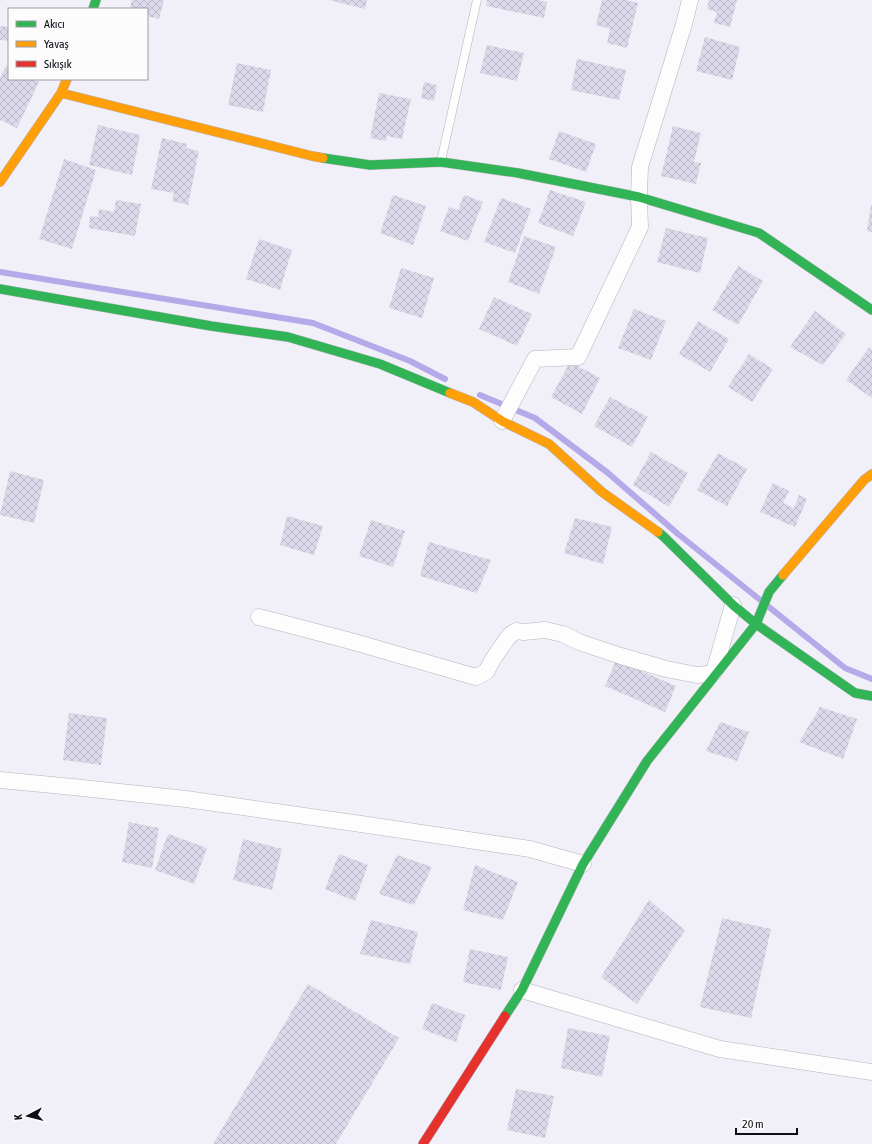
<svg xmlns="http://www.w3.org/2000/svg" width="872" height="1144" viewBox="0 0 872 1144" font-family="'Asap Condensed',sans-serif">
<style>
.lines{fill:none;stroke-linecap:round;stroke-linejoin:round}
.stream{stroke:#b5a9e9;stroke-width:6}
.building{fill:url(#building-cross-hatch)}
.lane-casing{stroke:#b3b2bc;stroke-width:9}
.street-casing{stroke:#b3b2bc;stroke-width:17}
.fast-casing{stroke:#b3b2bc;stroke-width:10}
.slow-casing{stroke:#b3b2bc;stroke-width:10}
.jam-casing{stroke:#b3b2bc;stroke-width:10}
.lane{stroke:#fdfdfe;stroke-width:8}
.street{stroke:#fdfdfe;stroke-width:16}
.fast{stroke:#30b455;stroke-width:9}
.slow{stroke:#ff9f0a;stroke-width:9}
.jam{stroke:#e5322d;stroke-width:9}
</style>
<defs>
<pattern id="building-cross-hatch" width="8" height="8" patternUnits="userSpaceOnUse"><rect width="8" height="8" fill="#dcd9ea"/><path d="M0 0l8 8M0 8l8-8" fill="none" stroke="#bcb9c8"/></pattern>
</defs>
<rect width="100%" height="100%" fill="#f1f0f8"/>
<g class="lines">
<path class="stream" d="M0 272 313 323 410 361 445 379
M480 395 535 418 608 473 678 534 845 668 872 679"/>
</g>
<path class="building" d="M132 0H164L159 19 147 16V9H130Z
M329 0H367L365 9Z
M487 0H539L547 2 544 18 486 6Z
M602 0H626L638 3 627 48 607 43 610 29 596 25Z
M709 0H737L730 27 714 23 717 12 707 9Z
M0 26 9 27V41L0 40Z
M705 37 740 47 732 80 696 71Z
M487 45 524 53 517 81 480 73Z
M577 59 626 70 619 100 571 90Z
M237 63 271 70 263 112 228 105Z
M6 66 9 67V79H33L39 82 17 128 0 120V78Z
M424 82 437 85 434 101 421 98Z
M379 93 411 99 402 139 387 136 386 141 370 138Z
M98 125 140 135 132 175 89 165Z
M673 126 701 133 694 162 701 163 696 184 661 176Z
M559 131 596 144 586 172 549 159Z
M162 138 187 144 186 148 199 151 188 205 172 201 174 193 151 189Z
M64 159 96 170 72 249 39 239Z
M550 190 586 202 573 236 538 223Z
M393 195 426 206 413 245 380 233Z
M464 195 483 202 468 241 440 231 449 207 458 210Z
M501 198 531 209 515 253 484 242Z
M116 200 141 204 135 236 89 228 90 216 98 217 99 209 114 212Z
M871 205H872V232L867 231Z
M666 228 708 238 700 273 657 262Z
M524 236 556 247 539 294 508 282Z
M259 239 292 250 280 290 246 279Z
M738 266 763 281 738 325 712 310Z
M401 268 434 278 422 318 389 308Z
M494 297 532 314 517 346 479 329Z
M634 309 666 321 651 360 618 348Z
M815 311 846 334 823 365 790 347Z
M698 321 729 339 710 372 679 354Z
M869 347 872 350V398L846 380Z
M749 354 773 369 752 402 728 387Z
M570 362 600 378 582 414 551 397Z
M610 397 648 417 632 447 594 426Z
M651 452 688 473 669 507 633 485Z
M718 453 747 469 727 506 697 490Z
M10 471 44 480 34 523 0 515Z
M773 483 789 491 783 503 794 508 799 495 807 499 795 527 760 512Z
M287 516 323 526 314 555 280 545Z
M575 518 612 527 603 564 564 553Z
M371 520 405 531 393 567 359 556Z
M429 542 491 560 477 593 420 576Z
M616 660 676 686 665 712 605 686Z
M820 707 857 719 843 759 799 742Z
M69 713 107 718 101 765 63 760Z
M720 722 749 732 737 761 706 751Z
M129 822 159 828 152 868 122 862Z
M168 834 207 848 194 884 155 870Z
M243 839 282 849 272 890 233 880Z
M339 854 368 865 355 901 325 889Z
M397 855 432 867 414 905 379 894Z
M475 865 518 882 503 920 463 910Z
M649 900 685 930 637 1004 601 977Z
M722 918 771 929 751 1018 700 1007Z
M371 920 418 932 410 964 360 954Z
M470 949 508 957 501 990 463 982Z
M308 984 399 1038 336 1144H213Z
M432 1003 465 1015 456 1042 422 1029Z
M568 1028 610 1036 602 1077 561 1068Z
M516 1089 554 1096 545 1138 507 1130Z"/>
<g class="lines">
<g class="lane-casing">
<path id="lane" d="M441 161 477 0"/>
</g>
<g class="street-casing">
<path id="street" d="M502 421 535 359 578 357 640 227 639 197 640 167 684 24 690 0
M259 617 347 640 476 677 486 672 493 659 509 636 516 631 524 632 545 630 563 634 579 642 621 656 666 669 697 675 707 674 714 672 733 605
M0 780 73 787 186 799 361 824 530 849 583 864
M522 990 720 1049 872 1072"/>
</g>
<g class="fast-casing">
<path id="fast" d="M93 9 96 0
M323 158 370 165 441 162 518 173 639 197 759 233 872 310
M0 289 211 326 288 337 380 364 450 393
M658 532 663 536 733 605 756 624 855 693 872 696
M505 1016 522 990 583 864 647 761 756 624 769 592 783 575"/>
</g>
<g class="slow-casing">
<path id="slow" d="M61 93 312 156 323 158
M0 182 61 93 67 79
M450 393 473 402 502 421 549 444 602 492 658 532
M783 575 864 480 872 474"/>
</g>
<g class="jam-casing">
<path id="jam" d="M423 1144 505 1016"/>
</g>
<use href="#lane" class="lane"/>
<use href="#street" class="street"/>
<use href="#fast" class="fast"/>
<use href="#slow" class="slow"/>
<use href="#jam" class="jam"/>
</g>
<rect x="8" y="8" width="140" height="72" fill="#fcfcfc" stroke="#9d9ca1"/>
<rect x="16" y="21" width="20" height="6" fill="#30b455" stroke="#9d9ca1"/>
<text x="44" y="28" font-size="12" fill="#0f0d18">Akıcı</text>
<rect x="16" y="41" width="20" height="6" fill="#ff9f0a" stroke="#9d9ca1"/>
<text x="44" y="48" font-size="12" fill="#0f0d18">Yavaş</text>
<rect x="16" y="61" width="20" height="6" fill="#e5322d" stroke="#9d9ca1"/>
<text x="44" y="68" font-size="12" fill="#0f0d18">Sıkışık</text>
<g transform="translate(28 1116) rotate(263)" stroke="#fcfcfc" stroke-width="3" paint-order="stroke">
<path d="M0-3L7 15L0 10L-7 15Z" fill="#0f0d18"/>
<text y="-6" font-size="11" font-weight="bold" text-anchor="middle" fill="#0f0d18">K</text>
</g>
<path d="M736 1128v6h61v-6" fill="none" stroke="#0f0d18" stroke-width="2"/>
<text x="742" y="1128" font-size="12" fill="#0f0d18" stroke="#fcfcfc" stroke-width="3" paint-order="stroke">20 m</text>
</svg>
